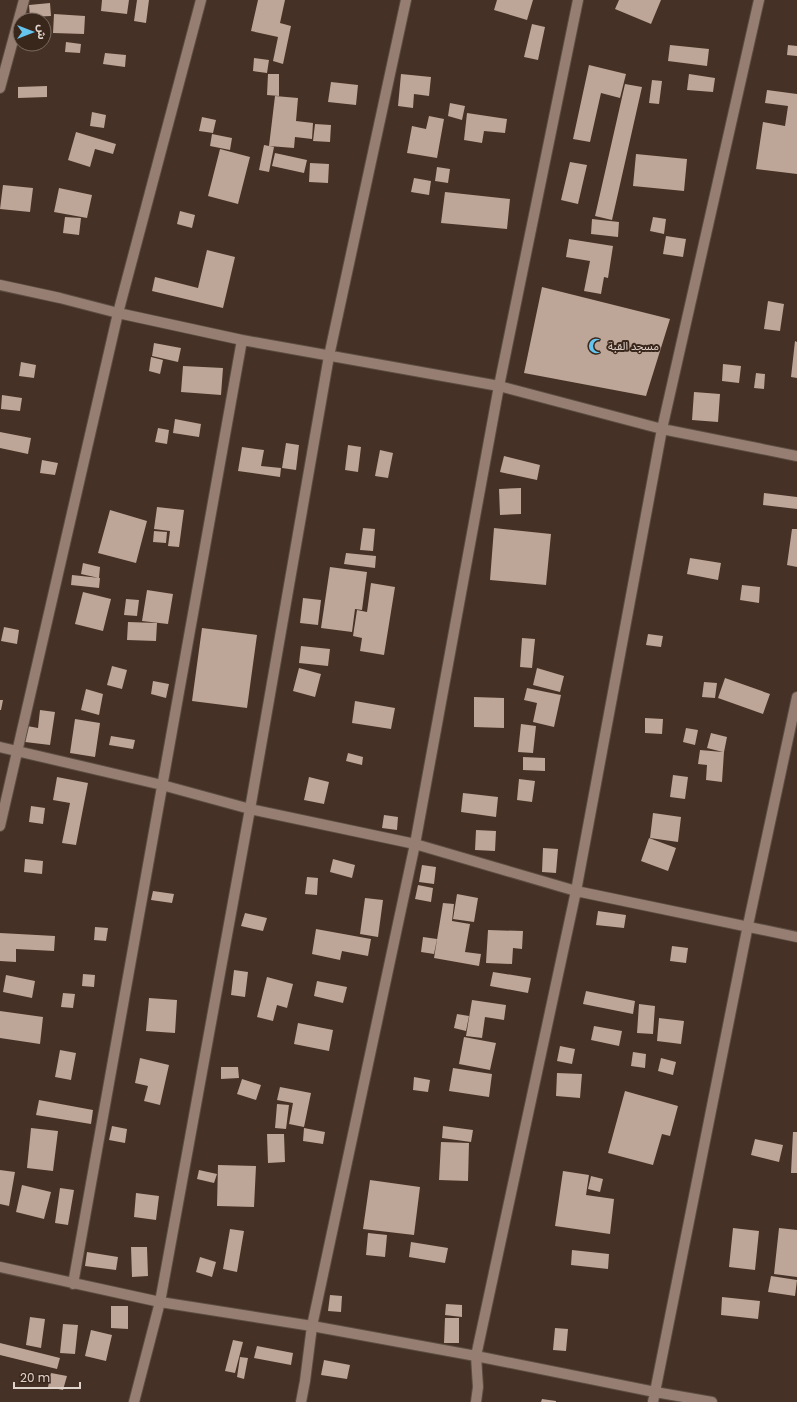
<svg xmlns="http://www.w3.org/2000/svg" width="797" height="1402" viewBox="0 0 797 1402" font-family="Poppins,'Noto Sans Arabic',sans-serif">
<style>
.building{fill:#bda597}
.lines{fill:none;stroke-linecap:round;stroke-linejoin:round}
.minor-casing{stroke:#5d4d43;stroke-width:12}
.minor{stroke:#967f72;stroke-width:10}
.labels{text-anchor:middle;stroke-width:4;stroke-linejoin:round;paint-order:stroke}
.poi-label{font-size:11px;fill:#e0d3cc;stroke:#3a271c;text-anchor:start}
</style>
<rect width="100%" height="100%" fill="#453125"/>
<path class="building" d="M102 0H129L127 14 101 11Z
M137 0H149L146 23 134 21Z
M258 0H285L280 23 291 26 283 64 273 61 278 37 251 31Z
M497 0H533L527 20 494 10Z
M619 0H661L651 24 615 9Z
M50 3 51 16 30 17 29 5Z
M54 14 85 16 84 34 53 33Z
M532 24 545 27 538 60 524 57Z
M66 42 81 44 80 53 65 52Z
M670 45 709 49 707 66 668 61Z
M788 45 797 46V56L787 55Z
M105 53 126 55 125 67 103 64Z
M254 58 269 60 267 73 253 71Z
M589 65 626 74 620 98 601 93 590 142 573 139Z
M268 74H279V96L267 95Z
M401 74 431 77 429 96 414 94 413 108 398 106Z
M689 74 715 78 713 92 687 90Z
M652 80 662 81 659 104 649 103Z
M331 82 358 85 356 105 328 102Z
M625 84 642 87 612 220 595 216Z
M47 86V97L18 98V87Z
M767 90 797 94V174L756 169 763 122 785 126 788 106 765 103Z
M275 96 298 98 296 121 313 123 312 139 295 137 294 148 269 146Z
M450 103 465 106 462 120 448 116Z
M92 112 106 115 104 128 90 126Z
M467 113 507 119 505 133 484 131 482 143 464 140Z
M429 116 444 119 437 158 407 153 412 126 426 129Z
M202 117 216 120 213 133 199 131Z
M315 124 331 125 330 142 313 141Z
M76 132 116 144 113 154 95 149 90 167 68 160Z
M212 134 232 138 230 150 210 146Z
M264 145 274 147 269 172 259 170Z
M220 149 250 157 238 204 208 196Z
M275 153 307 160 304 173 272 166Z
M636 154 687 159 684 191 633 186Z
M570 162 587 165 578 204 561 200Z
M310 163 329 164 328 183 309 182Z
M437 167 450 169 448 183 435 181Z
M414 178 431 181 429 195 411 192Z
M3 185 33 188 30 212 0 209Z
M59 188 92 195 87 218 54 212Z
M445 192 510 199 507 229 441 223Z
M180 211 195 215 192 228 177 224Z
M65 217 81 218 79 235 63 233Z
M653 217 666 219 664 234 650 231Z
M592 219 619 222 618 237 591 234Z
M666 236 686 239 683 257 663 254Z
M569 239 613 246 608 278 604 277 601 294 584 291 590 261 566 257Z
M207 250 235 257 223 308 152 291 155 277 198 288Z
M542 287 670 319 646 396 524 373Z
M768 301 784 304 780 331 764 329Z
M795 341 797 342V378L791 377Z
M154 343 181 348 178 362 152 356Z
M151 357 163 360 160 374 149 371Z
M21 362 36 365 34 378 19 376Z
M723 364 741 366 739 383 722 381Z
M183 366 223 368 221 395 181 392Z
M756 373 765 374 764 389 754 388Z
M694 392 720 394 718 422 692 420Z
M2 395 22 398 20 411 1 409Z
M175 419 201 424 199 437 173 433Z
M158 428 169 430 167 444 155 442Z
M0 432 31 438 28 454 0 448Z
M286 443 299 445 296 470 282 468Z
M348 445 361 447 358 472 345 470Z
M242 447 264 450 261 466 281 468 280 477 238 471Z
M380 450 393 453 388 478 375 476Z
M504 456 540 465 537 480 500 472Z
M42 460 58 463 55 475 40 473Z
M521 488V514L500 515 499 489Z
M764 493 797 497V509L763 505Z
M157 507 184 510 179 547 168 546 170 531 154 529Z
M110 510 147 521 136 563 98 553Z
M363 528 375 529 373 551 360 550Z
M494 528 551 534 546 585 490 580Z
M792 529H797V567L787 565Z
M154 531 167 532 166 543 153 542Z
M346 553 376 556 375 568 344 564Z
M690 558 721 563 718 580 687 574Z
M83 563 100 567 99 578 81 574Z
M330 567 367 572 362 610 355 609 352 632 321 628Z
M72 575 100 578 99 588 71 585Z
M371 583 395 587 384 655 360 651 362 638 353 636 357 610 367 612Z
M742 585 760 587 759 603 740 600Z
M147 590 173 594 168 624 142 621Z
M83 592 111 599 103 631 75 624Z
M303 598 321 600 318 625 300 623Z
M126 599 139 600 137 616 124 615Z
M128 622 157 623 156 641 127 640Z
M4 627 19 630 17 644 1 641Z
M202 628 257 635 247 708 192 701Z
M648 634 663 636 661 647 646 645Z
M522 638 535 639 532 668 520 667Z
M301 646 330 649 328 666 299 663Z
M112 666 127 670 122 689 107 685Z
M299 668 321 674 315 697 293 691Z
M537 668 564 676 560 692 533 685Z
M725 678 770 694 763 714 718 698Z
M153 681 169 684 166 698 151 694Z
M704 682 717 683 715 698 702 697Z
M527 688 561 695 554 727 533 722 537 703 524 700Z
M86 689 103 694 99 715 81 710Z
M474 697 504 698V728L474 727Z
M0 700H3L1 710H0Z
M355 701 395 708 391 729 352 723Z
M40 710 55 712 50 745 25 742 27 726 38 728Z
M645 718 663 719 662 734 645 733Z
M75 719 100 723 95 757 70 753Z
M521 724 536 726 533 753 518 752Z
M686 728 698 730 695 745 683 742Z
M711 733 727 737 724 752 722 782 706 780 707 765 698 764 700 750 723 752 707 748Z
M111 736 135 740 133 749 109 745Z
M348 753 363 757 362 765 346 761Z
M523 757 545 758V771L523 770Z
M673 775 688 777 685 799 670 797Z
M57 777 88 783 76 845 62 843 70 803 53 800Z
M309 777 329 782 324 804 304 800Z
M519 779 535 781 532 802 517 800Z
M463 793 498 797 496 817 461 812Z
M31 806 45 808 43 824 29 822Z
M653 813 681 817 678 842 650 838Z
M384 815 398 817 397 830 382 828Z
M476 830 496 831 495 851 475 850Z
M649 838 676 848 668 871 641 861Z
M543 848 558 849 556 873 542 872Z
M25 859 43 861 42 874 24 872Z
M333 859 355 865 352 878 330 872Z
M422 865 436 867 434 884 419 882Z
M307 877 318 878 317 895 305 894Z
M418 885 433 888 431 902 415 899Z
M153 891 174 894 172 903 151 900Z
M457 894 478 898 474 922 453 919Z
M365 898 383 900 378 937 360 934Z
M443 903 454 904 452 921 470 924 465 952 481 954 479 966 434 958Z
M598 911 626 915 624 928 596 925Z
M245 913 267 918 263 931 241 926Z
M95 927 108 928 106 941 94 940Z
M316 929 371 939 368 956 342 951 340 960 312 954Z
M488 930 523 931 522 949 513 948 512 964 486 963Z
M0 933 55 936 54 951 16 949V962L0 961Z
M423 937 437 939 434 954 421 952Z
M672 946 688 948 686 963 670 961Z
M234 970 248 972 245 997 231 995Z
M493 972 531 978 528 993 490 986Z
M83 974 95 975 94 987 82 986Z
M6 975 35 981 32 998 3 992Z
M267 977 293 984 287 1008 277 1005 273 1021 257 1017Z
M317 981 347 987 343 1003 314 996Z
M586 991 635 1001 633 1014 583 1004Z
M63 993 75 994 73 1008 61 1007Z
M149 998 177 1000 175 1033 146 1031Z
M472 1000 506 1005 504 1020 485 1017 482 1038 466 1036Z
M639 1004 655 1006 653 1034 637 1033Z
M0 1011 43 1017 40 1044 0 1038Z
M457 1014 469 1016 466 1031 454 1028Z
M659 1018 684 1021 681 1044 657 1041Z
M298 1023 333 1030 329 1051 294 1044Z
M594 1026 622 1031 619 1046 591 1040Z
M464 1037 496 1043 490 1070 459 1064Z
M560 1046 575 1049 572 1064 557 1061Z
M60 1050 76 1053 71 1080 55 1077Z
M633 1052 646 1054 645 1068 631 1066Z
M140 1058 169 1065 160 1105 144 1101 148 1086 135 1083Z
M661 1058 676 1062 673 1075 658 1071Z
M221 1067H238L239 1078 221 1079Z
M453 1068 492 1074 489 1097 449 1091Z
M557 1073 582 1074 580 1098 556 1096Z
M414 1077 430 1080 428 1092 413 1090Z
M242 1079 261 1085 256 1100 237 1094Z
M280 1087 311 1093 304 1127 289 1124 293 1103 277 1100Z
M625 1091 678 1106 670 1136 662 1134 653 1165 608 1153Z
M39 1100 93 1110 91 1124 36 1115Z
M277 1104 289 1105 286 1129 275 1128Z
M112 1126 127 1129 125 1143 109 1140Z
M443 1126 473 1130 471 1142 442 1138Z
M31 1128 58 1131 53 1171 27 1168Z
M304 1128 325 1132 323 1144 303 1141Z
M793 1132H797V1173H791Z
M267 1134H284L285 1162 268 1163Z
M755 1139 783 1145 779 1162 751 1155Z
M441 1142 469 1143 468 1181 439 1180Z
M218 1165 256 1166 254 1207 217 1206Z
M0 1170 15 1172 9 1206 0 1204Z
M199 1170 217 1174 214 1183 197 1179Z
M563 1171 589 1175 586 1195 614 1199 610 1234 555 1226Z
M591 1176 603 1179 600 1192 588 1189Z
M370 1180 420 1187 414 1235 363 1229Z
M22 1185 51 1192 44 1219 16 1212Z
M60 1188 74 1190 68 1225 55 1223Z
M136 1193 159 1196 156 1220 134 1217Z
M733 1228 759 1231 755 1270 729 1267Z
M779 1228 797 1230V1277L774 1274Z
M230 1229 244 1231 237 1272 223 1269Z
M368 1233 387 1235 385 1257 366 1255Z
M411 1242 448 1248 445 1263 409 1257Z
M131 1247H147L148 1276 132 1277Z
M572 1250 609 1254 608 1269 571 1265Z
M87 1252 118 1257 116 1270 85 1266Z
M200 1257 216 1262 212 1277 196 1272Z
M771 1276 797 1280 795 1296 768 1292Z
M330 1295 342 1296 341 1312 328 1311Z
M722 1297 760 1301 758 1319 721 1315Z
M446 1304 462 1305V1317L445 1315Z
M111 1306H128V1329L111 1328Z
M30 1317 45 1319 41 1348 26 1345Z
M445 1318H459V1343H444Z
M63 1324 78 1325 75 1354 60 1353Z
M555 1328 568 1329 566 1351 553 1350Z
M91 1330 112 1335 106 1361 85 1356Z
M233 1340 243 1342 235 1373 225 1371Z
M0 1343 60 1358 57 1369 0 1355Z
M257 1346 293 1353 291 1365 254 1358Z
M240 1357 248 1358 244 1379 237 1377Z
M324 1360 350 1365 347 1379 321 1375Z
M51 1373 67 1376 63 1390 48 1387Z
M542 1399 556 1401V1402H541Z"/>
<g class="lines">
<g class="minor-casing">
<path id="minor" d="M0 88 24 0
M0 285 60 298 118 313 242 340 499 386 662 429 797 456
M0 747 162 785 250 809 415 844 576 891 797 937
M0 826 118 313 201 0
M0 1267 160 1302 312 1326 476 1356 655 1392 712 1402
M73 1284 242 340
M134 1402 160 1302 250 809 329 356 406 0
M301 1402 305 1381 312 1326 415 844 499 386 578 0
M476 1402 478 1387 476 1356 576 891 662 429 759 0
M653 1402 748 925 797 697"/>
</g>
<use href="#minor" class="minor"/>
</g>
<defs>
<g id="mosque-bare" transform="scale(1.2)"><path d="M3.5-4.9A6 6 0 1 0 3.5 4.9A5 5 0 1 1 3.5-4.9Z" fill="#65c5ef" stroke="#3a271c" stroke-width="2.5" paint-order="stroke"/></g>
</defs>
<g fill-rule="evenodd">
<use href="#mosque-bare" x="596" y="346"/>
</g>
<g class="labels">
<g class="poi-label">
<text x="608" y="350">مسجد القبة</text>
</g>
</g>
<g transform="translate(32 32) rotate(90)"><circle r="19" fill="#3a271c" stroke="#7c6c62"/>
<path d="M0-3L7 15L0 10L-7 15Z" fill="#65c5ef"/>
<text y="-6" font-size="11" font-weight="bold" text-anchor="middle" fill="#e0d3cc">ش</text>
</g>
<path d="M14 1382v6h66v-6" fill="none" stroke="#e0d3cc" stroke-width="2"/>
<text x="20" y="1382" font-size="12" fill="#e0d3cc" stroke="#3a271c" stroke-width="3" paint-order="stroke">20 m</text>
</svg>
